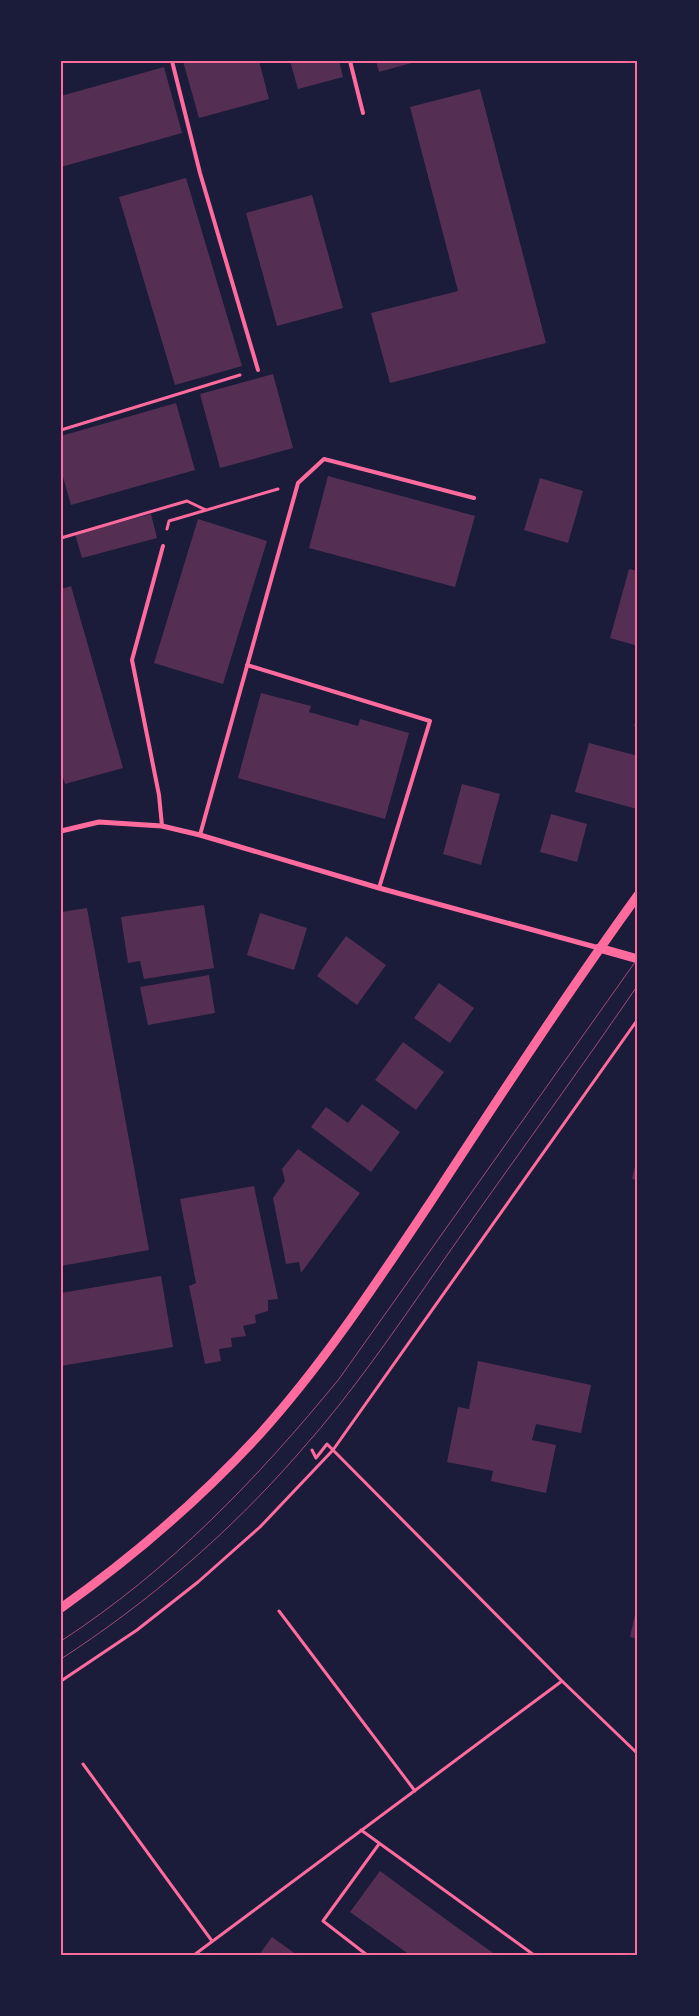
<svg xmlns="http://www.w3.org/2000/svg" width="699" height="2016" viewBox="0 0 699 2016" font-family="Poppins,sans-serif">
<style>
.building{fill:#542f53}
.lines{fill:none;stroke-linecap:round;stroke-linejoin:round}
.path{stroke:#ff6b9d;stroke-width:3}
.service{stroke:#ff6b9d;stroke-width:4}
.minor{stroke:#ff6b9d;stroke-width:5}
.tertiary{stroke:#ff6b9d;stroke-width:9}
.tram{stroke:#a44b75;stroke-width:1}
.neatline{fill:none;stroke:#ff6b9d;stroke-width:2}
</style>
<rect width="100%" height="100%" fill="#1b1b3a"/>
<path class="building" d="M183 61H259L269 99 199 118Z
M290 61H339L343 77 298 89Z
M376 61H415V62L379 72Z
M164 67 182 133 61 167V96Z
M480 89 546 343 390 383 371 313 458 291 410 107Z
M186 178 242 366 175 385 119 197Z
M312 195 343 308 277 326 246 213Z
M273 374 293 448 220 468 200 394Z
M176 403 195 470 71 505 61 470V436Z
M328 476 475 516 455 587 309 548Z
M540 478 583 491 568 543 524 530Z
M151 514 157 538 82 558 75 534Z
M198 519 267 541 223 684 154 663Z
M629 569 638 571V646L610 638Z
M71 586 123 768 65 784 61 772V589Z
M261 693 311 706 309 712 358 726 360 719 409 733 385 819 238 778Z
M637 716H638V727L634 726Z
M589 743 638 756 637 809 575 792Z
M462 784 500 794 481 865 443 854Z
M551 814 587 824 577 862 540 852Z
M204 905 214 968 144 979 140 961 128 963 121 917Z
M87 908 149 1250 61 1266V912Z
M260 913 307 928 294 970 247 955Z
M346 936 386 965 357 1005 317 976Z
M209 975 215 1013 148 1025 140 987Z
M439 983 474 1008 450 1043 414 1018Z
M403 1042 444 1072 416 1110 375 1080Z
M362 1104 400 1132 371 1172 311 1127 326 1107 348 1123Z
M298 1149 360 1193 301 1273 299 1262 286 1264 273 1198 285 1181 282 1169Z
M637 1157H638V1180L632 1179Z
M254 1186 278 1299 268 1300V1311L255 1315 256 1323 243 1326 246 1336 231 1338 232 1347 219 1349 221 1361 205 1364 189 1286 196 1283 180 1199Z
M161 1276 173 1347 61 1366V1293Z
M478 1361 591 1385 581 1433 536 1424 532 1440 556 1445 546 1493 491 1481 493 1471 447 1462 458 1407 469 1409Z
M637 1605H638V1639L630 1637Z
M380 1871 455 1926 496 1955H410L350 1912Z
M272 1937 297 1955H259Z"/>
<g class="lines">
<path class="path" d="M61 430 240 375
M167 529 169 521 278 489
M61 538 187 501 206 510
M312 1450 316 1458 327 1444 562 1681 638 1754
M279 1611 415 1791
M61 1681 137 1630 198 1582 260 1527 333 1450 638 1019
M83 1764 212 1941
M361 1830 534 1955
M194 1955 562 1681
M367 1955 323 1921 379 1844"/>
<path class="service" d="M172 61 200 173 258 370
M350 61 363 113
M247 665 430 721 379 888
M162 826 159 795 132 660 163 546
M200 835 298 483 324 459 474 498"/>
<path class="minor" d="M61 831 99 822 162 826 200 835 379 888 599 948"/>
<path class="tertiary" d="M599 948 638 959
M61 1608C133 1557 200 1499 260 1434 324 1363 377 1282 430 1203 498 1099 565 996 638 895"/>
<path class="tram" d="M61 1641C169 1571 258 1478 339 1379L638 958
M61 1659C150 1601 229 1533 298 1454 360 1385 411 1306 464 1231 522 1149 581 1068 638 985"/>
</g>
<rect width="699" height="2016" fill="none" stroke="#1b1b3a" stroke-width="125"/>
<rect x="62" y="62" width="574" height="1892" class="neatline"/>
</svg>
